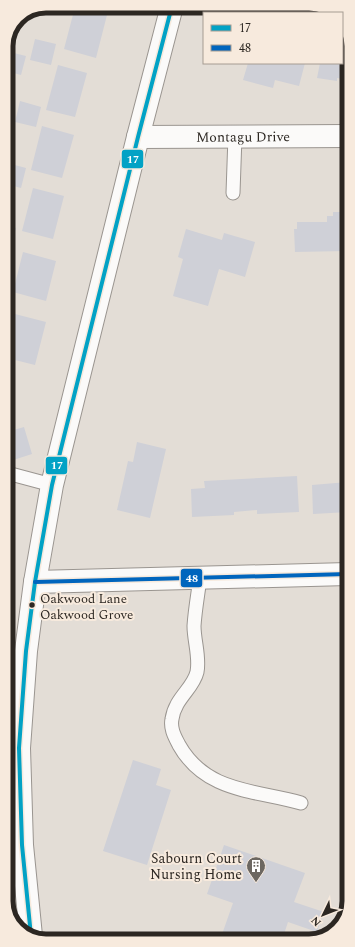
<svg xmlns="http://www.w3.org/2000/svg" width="355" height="947" viewBox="0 0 355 947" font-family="Spectral,serif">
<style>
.building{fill:#cfd0d7}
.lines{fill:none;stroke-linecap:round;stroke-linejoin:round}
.service-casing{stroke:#9a9590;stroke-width:15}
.minor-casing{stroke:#9a9590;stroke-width:24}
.tertiary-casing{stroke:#9a9590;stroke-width:24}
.path{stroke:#c0bfbd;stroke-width:2.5;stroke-dasharray:4 2;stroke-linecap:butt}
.service{stroke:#fbfaf9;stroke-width:13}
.minor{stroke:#fbfaf9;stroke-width:22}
.tertiary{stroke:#fbfaf9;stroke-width:22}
.bus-1-casing{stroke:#f7eadd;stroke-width:7}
.bus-2-casing{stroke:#f7eadd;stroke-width:7}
.bus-1{stroke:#02a2c5;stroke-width:4}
.bus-2{stroke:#0065bd;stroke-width:4}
.bus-dot{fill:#2c2722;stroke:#f7eadd;stroke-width:1.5}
.labels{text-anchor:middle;stroke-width:4;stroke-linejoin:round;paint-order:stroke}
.bus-label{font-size:13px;fill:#2c2722;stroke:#f7eadd;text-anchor:start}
.street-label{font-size:14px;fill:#2c2722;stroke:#f7eadd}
.poi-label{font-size:14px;fill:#2c2722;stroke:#f7eadd;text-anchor:end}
.rim{fill:none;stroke:#2c2722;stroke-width:5}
.line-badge{stroke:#f7eadd;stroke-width:1.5}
.badge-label{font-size:11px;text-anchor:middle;font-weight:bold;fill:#fff}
</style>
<rect width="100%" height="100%" fill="#e3ddd6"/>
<path class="building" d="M243 6H277L276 13H241Z
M75 7 107 15 96 58 64 49Z
M35 39 56 44 51 65 30 60Z
M343 48H348V80L337 78V81L317 78 320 63H342Z
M6 51 26 56 21 75 6 71Z
M248 63H305L299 86 275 80 273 88 243 80Z
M58 65 87 73 75 117 46 110Z
M20 101 41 107 36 127 15 122Z
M6 114 13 116 7 138H6Z
M42 126 74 135 62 178 31 170Z
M7 163 26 168 21 188 6 184Z
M33 188 64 196 53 239 22 231Z
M333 212H344L345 251 295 252 294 229H297V222H327V216H333Z
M6 225 16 228 11 247 6 246Z
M186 229 222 240 224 233 255 242 245 277 219 269 208 306 173 296 183 259 178 257Z
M23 252 56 261 46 301 13 292Z
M342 282H348V308H343Z
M15 314 46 322 35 365 7 358V347Z
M24 427 32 454 7 462V432Z
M137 442 166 449 150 518 117 510 128 461 133 462Z
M297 476 299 512 257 514V510L234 512V515L192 517 191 489 205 488 204 481Z
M348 482V512L313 514 312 485Z
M133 760 161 769 156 785 171 790 147 865 103 851Z
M224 845 305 873 294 902 324 912 317 932 288 922 282 940H220L233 903 207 894Z
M346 901 349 902 344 917 341 916Z"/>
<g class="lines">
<g class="service-casing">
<path id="service" d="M233 193 235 136
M7 473 52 485
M200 578C198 594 195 610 194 626 194 641 200 657 197 672 193 689 175 698 172 719 170 729 175 737 179 745 206 793 256 790 301 803"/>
</g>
<g class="minor-casing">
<g id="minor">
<path id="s1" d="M138 137 348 136"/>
<path d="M35 582 348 574"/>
</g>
</g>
<g class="tertiary-casing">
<path id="tertiary" d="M31 936 22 845 19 748 26 651 35 582 52 485 138 137 172 6"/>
</g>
<path class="path" d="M7 575 13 577"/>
<use href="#service" class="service"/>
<use href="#minor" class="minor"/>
<use href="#tertiary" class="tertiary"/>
<g class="bus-1-casing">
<path id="bus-1" d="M31 936 22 845 19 748 26 651 35 582 52 485 138 137 172 6"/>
</g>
<g class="bus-2-casing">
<path id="bus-2" d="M35 582 348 574"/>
</g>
<use href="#bus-1" class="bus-1"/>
<use href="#bus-2" class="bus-2"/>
</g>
<defs>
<g id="building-pin" transform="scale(1)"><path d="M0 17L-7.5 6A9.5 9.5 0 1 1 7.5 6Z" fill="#6c6761" stroke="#f7eadd"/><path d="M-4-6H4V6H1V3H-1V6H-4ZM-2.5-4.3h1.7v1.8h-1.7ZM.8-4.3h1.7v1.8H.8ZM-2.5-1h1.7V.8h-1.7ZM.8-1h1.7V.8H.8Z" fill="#fff"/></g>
</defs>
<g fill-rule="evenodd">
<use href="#building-pin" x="256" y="866"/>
</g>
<circle class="bus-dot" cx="32" cy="605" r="3.5"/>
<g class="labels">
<g class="bus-label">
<text x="40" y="603">Oakwood Lane<tspan x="40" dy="16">Oakwood Grove</tspan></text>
</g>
<g class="street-label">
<text dy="5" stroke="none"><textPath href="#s1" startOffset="105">Montagu Drive</textPath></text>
</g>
<g class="poi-label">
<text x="242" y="863">Sabourn Court<tspan x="242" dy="16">Nursing Home</tspan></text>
</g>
</g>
<path d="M0 0H355V947H0ZM46 13H309A33 33 0 0 1 342 46V901A33 33 0 0 1 309 934H46A33 33 0 0 1 13 901V46A33 33 0 0 1 46 13Z" fill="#f7eadd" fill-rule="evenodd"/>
<path class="rim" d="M46 13H309A33 33 0 0 1 342 46V901A33 33 0 0 1 309 934H46A33 33 0 0 1 13 901V46A33 33 0 0 1 46 13Z"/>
<g class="line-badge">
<rect x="121" y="149" width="23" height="20" rx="4" fill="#02a2c5"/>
<rect x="45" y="456" width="23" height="19" rx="4" fill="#02a2c5"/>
<rect x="180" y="568" width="23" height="20" rx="4" fill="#0065bd"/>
</g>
<g class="badge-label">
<text x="133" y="163">17</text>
<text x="57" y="469">17</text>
<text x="192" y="582">48</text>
</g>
<rect x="203" y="12" width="140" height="52" fill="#f7eadd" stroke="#a69c92"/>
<rect x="211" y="25" width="20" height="6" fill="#02a2c5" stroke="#a69c92"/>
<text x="239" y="32" font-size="12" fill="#2c2722">17</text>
<rect x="211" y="45" width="20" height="6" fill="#0065bd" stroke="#a69c92"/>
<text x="239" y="52" font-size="12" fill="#2c2722">48</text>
<g transform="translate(323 915) rotate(227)" stroke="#f7eadd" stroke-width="3" paint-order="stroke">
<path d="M0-3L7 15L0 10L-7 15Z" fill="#2c2722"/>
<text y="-6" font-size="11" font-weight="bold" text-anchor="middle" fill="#2c2722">N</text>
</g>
</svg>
